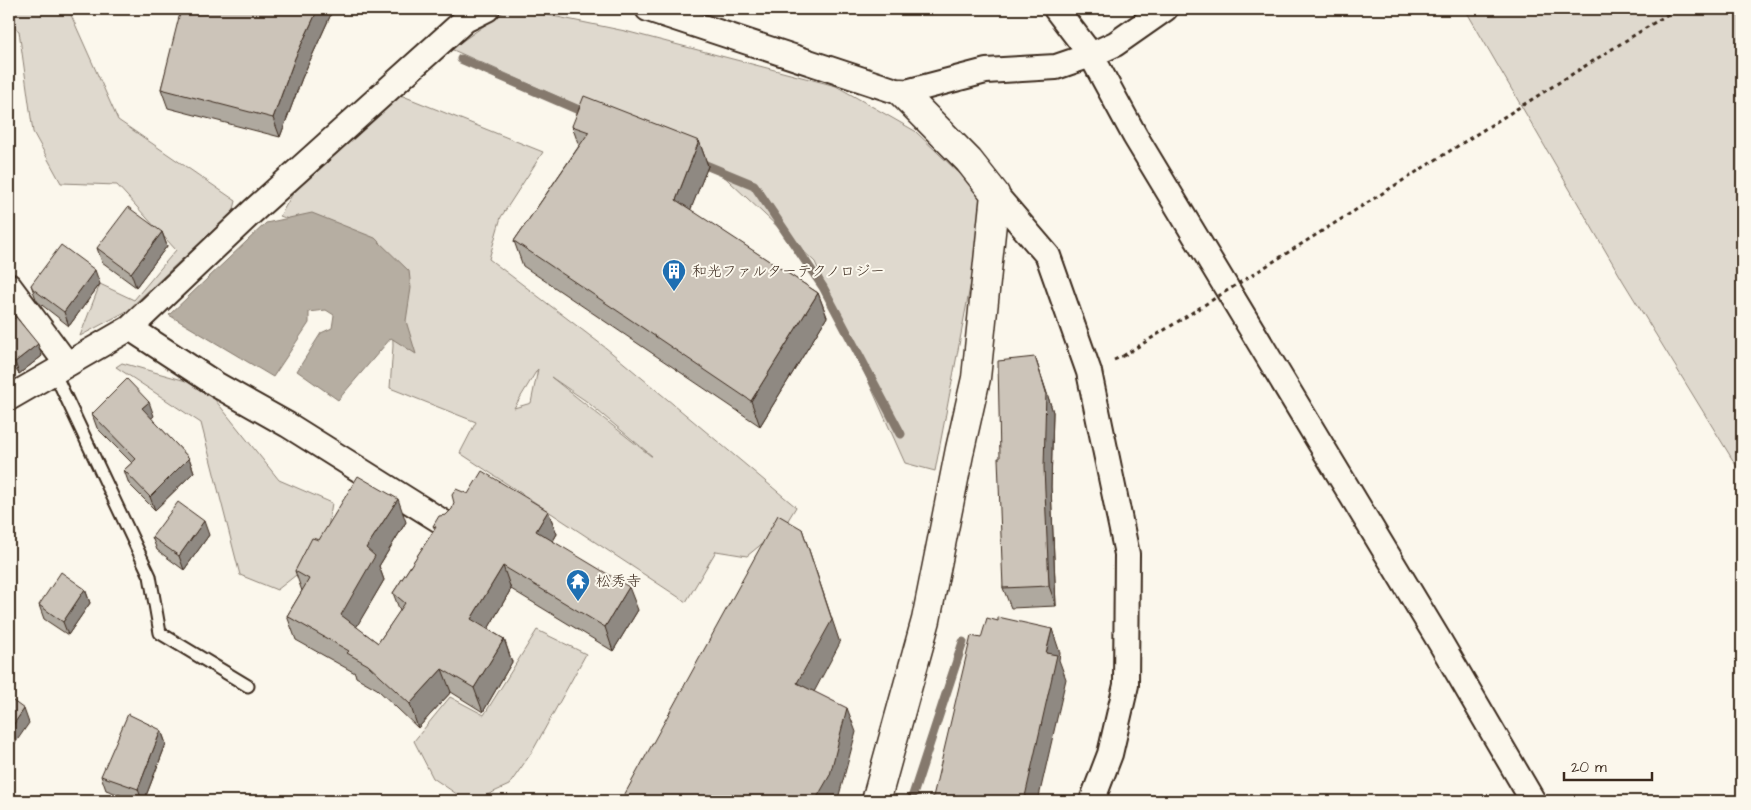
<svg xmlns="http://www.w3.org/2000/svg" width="1751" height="810" viewBox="0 0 1751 810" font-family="'Architects Daughter','Klee One',sans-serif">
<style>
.green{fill:#dfd9ce;stroke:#8d8276;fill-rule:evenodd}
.water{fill:#b6aea2;stroke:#85796d}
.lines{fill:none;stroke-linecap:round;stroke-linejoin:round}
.stream{stroke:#85796d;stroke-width:9}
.lane-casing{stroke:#3b2a1e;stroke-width:15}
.street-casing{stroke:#3b2a1e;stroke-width:28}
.secondary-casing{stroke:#3b2a1e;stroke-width:31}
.path{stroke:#3b2a1e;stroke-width:3;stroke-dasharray:4 4;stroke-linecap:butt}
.lane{stroke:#fbf7ec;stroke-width:11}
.street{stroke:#fbf7ec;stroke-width:24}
.secondary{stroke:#fbf7ec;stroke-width:28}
.path-bridge{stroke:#3b2a1e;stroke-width:3;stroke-dasharray:4 4;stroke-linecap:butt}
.wall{fill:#afa99f;stroke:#3b2a1e}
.shaded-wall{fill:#8f8982;stroke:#3b2a1e}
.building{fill:#ccc4b9;stroke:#3b2a1e}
.labels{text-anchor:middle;stroke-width:4;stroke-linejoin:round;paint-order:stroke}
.poi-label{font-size:15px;fill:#3b2a1e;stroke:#fbf7ec;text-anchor:start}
</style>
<rect width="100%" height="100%" fill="#fbf7ec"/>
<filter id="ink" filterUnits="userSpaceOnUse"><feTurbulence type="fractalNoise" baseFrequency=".02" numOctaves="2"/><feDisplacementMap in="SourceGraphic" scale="10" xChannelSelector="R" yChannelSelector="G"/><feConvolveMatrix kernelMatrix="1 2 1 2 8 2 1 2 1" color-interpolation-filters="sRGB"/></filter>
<g filter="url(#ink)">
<path class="green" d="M9 9H62L71 15 118 120 236 201 229 229 182 259 127 311 80 336 100 284 134 300 176 250 117 185 61 183 33 132 19 31 9 23Z
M508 9H519L625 31 836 86 915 131 981 194 982 224 935 471 905 463 815 262 713 166 451 49Z
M1465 9H1742V475L1623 281Z
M398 94 543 152 501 217 489 259 606 348 796 507 785 525 747 556 716 551 686 602 460 453 476 422 390 388 393 346 392 290 316 229 280 216 306 170ZM538 369 531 403 514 408 537 370ZM551 377 586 401 652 456H651Z
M122 363 204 386 279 480 332 503 324 553 277 590 240 575 201 423 116 367Z
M537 630 586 654 532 752 509 785 474 801H467L433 778 414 741 450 697 484 715Z"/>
<path class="water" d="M312 213 375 238 409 271 411 288 406 321 416 354 391 338 338 400 297 371 321 333 332 328 334 315 326 310 309 312V323L273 377 169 315 266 223Z"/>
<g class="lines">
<path class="stream" d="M461 59 588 114
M696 161 754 185 823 287 901 434
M911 801 963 642"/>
<g class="lane-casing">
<path id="lane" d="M54 372 150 576 160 633 248 686"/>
</g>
<g class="street-casing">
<path id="street" d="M648 9 902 93 986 71 1056 67 1091 55 1115 44 1165 9
M1056 9 1091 55 1135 136 1440 642 1533 801
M995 194 1048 256 1089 372 1127 554 1126 685 1110 754 1092 801
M9 286 67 364
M130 328 217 385 288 425 449 526
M9 398 130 328 253 211 465 20 487 9"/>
</g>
<g class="secondary-casing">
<path id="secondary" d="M876 801 926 620 960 449 976 378 995 194 969 161 902 93"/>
</g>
<path class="path" d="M1114 360 1123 356"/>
<use href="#lane" class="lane"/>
<use href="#street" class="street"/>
<use href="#secondary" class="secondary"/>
<path class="path-bridge" d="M1123 356 1676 9"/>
</g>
<path class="wall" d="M183 9H331L332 12 302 78 280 137 168 108 161 89Z
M572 126 699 141 708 166 690 210 818 293 827 317 760 426 523 266 514 241 579 146Z
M162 232 167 246 136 287 102 262 97 248Z
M100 284 69 326 38 302 36 299 31 285Z
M9 323 42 356 19 374 12 365 9 368Z
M1035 357 1053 412 1051 487 1056 606 1011 608 1003 588Z
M92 414 154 416 151 418 189 458 194 472 155 510 129 484 124 470 132 463 97 428Z
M548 511 557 534 553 541 638 610 613 651 511 589 488 629 504 639 512 662 483 712 451 692 418 728 377 689 356 677 355 673 296 640 287 616 302 591 295 571 319 540 406 522 379 566 384 580 356 627 378 643 400 611 393 593 435 529 433 526 446 515Z
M209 535 184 570 157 550 152 537Z
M85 589 90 603 68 635 44 619 39 605Z
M161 730 166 744 144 801H137L106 790 101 776Z"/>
<path class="shaded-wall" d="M318 9H331L332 12 302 78 280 137 273 118 295 58Z
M9 22 12 32 9 38Z
M699 141 708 166 685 224 676 200Z
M162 232 167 246 136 287 131 273Z
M95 270 100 284 69 326 64 312Z
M818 293 827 317 760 426 751 401Z
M38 344 42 356 19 374 15 362Z
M9 356 12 365 9 368Z
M1035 357 1053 412 1051 487 1056 606 1049 586Z
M149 402 154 416 147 422 142 408Z
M189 458 194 472 155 510 150 497Z
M398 499 406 522 379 566 384 580 350 638 341 615 366 548Z
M548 511 557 534 545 554 536 531Z
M204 521 209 535 184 570 179 556Z
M802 529 840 643 806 707 797 683Z
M503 566 511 589 480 643 471 619Z
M629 587 638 610 613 651 605 627Z
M85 589 90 603 68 635 63 622Z
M1052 629 1060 653 1059 660 1066 679 1038 801H1024L1046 653Z
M9 630 12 639 9 647Z
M504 639 512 662 483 712 474 688Z
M442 669 451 692 418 728 410 704Z
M847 708 856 732 838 799 837 801H815Z
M24 709 29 723 9 752V731Z
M161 730 166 744 144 801H142L138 789Z"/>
<path class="building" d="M183 9H318L295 58 273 118 161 89 179 17Z
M584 96 699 141 676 200 818 293 751 401 514 241 589 132 572 126Z
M128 207 162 232 131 273 97 248Z
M61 245 95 270 64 312 33 289 31 285Z
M16 317 38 344 15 362 9 354V323Z
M1035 357 1046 392 1044 467 1049 586 1003 588 998 458H1000L998 361Z
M127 379 149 402 142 408 189 458 150 497 124 470 136 459 92 414Z
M482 471 548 511 536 531 629 587 605 627 503 566 471 619 504 639 474 688 442 669 410 704 368 665 347 653 349 651 287 616 309 579 295 571 312 538 319 540 358 476 398 499 366 548 375 556 341 615 378 643 405 603 393 593 436 527 433 526 439 516 446 515 452 509 454 503 452 495 456 489 468 494Z
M178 502 204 521 179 556 152 537Z
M778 515 802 529 832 620 797 683 847 708 830 775 815 801H621Z
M61 572 85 589 63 622 39 605Z
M998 617 1052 629 1046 653 1057 655 1024 801H932L971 636 981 638 987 618 998 621Z
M9 698 24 709 9 731Z
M128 714 161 730 138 789 101 776Z"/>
</g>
<defs>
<g id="building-pin" transform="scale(1.25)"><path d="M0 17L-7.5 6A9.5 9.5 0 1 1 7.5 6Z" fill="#1f6fb2" stroke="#fbf7ec"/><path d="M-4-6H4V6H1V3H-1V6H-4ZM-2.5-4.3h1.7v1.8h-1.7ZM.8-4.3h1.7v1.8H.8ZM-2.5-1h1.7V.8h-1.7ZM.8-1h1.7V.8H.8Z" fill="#fff"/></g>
<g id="temple-pin" transform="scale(1.25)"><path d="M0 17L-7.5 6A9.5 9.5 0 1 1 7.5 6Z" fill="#1f6fb2" stroke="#fbf7ec"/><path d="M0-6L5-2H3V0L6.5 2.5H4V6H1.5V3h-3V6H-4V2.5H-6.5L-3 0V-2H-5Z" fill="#fff"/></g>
</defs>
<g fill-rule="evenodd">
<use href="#building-pin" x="674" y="271"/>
<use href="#temple-pin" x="578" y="581"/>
</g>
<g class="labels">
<g class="poi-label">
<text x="692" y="276">和光ファルターテクノロジー</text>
<text x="596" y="586">松秀寺</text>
</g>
</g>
<rect width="1751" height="810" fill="none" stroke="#fbf7ec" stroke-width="30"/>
<rect x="15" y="15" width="1721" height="780" fill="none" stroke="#3b2a1e" stroke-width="2" filter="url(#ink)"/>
<path d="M1564 772v8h88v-8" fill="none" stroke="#3b2a1e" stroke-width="2.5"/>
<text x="1571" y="772" font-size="15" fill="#3b2a1e" stroke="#fbf7ec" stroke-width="4" paint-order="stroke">20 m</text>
</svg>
